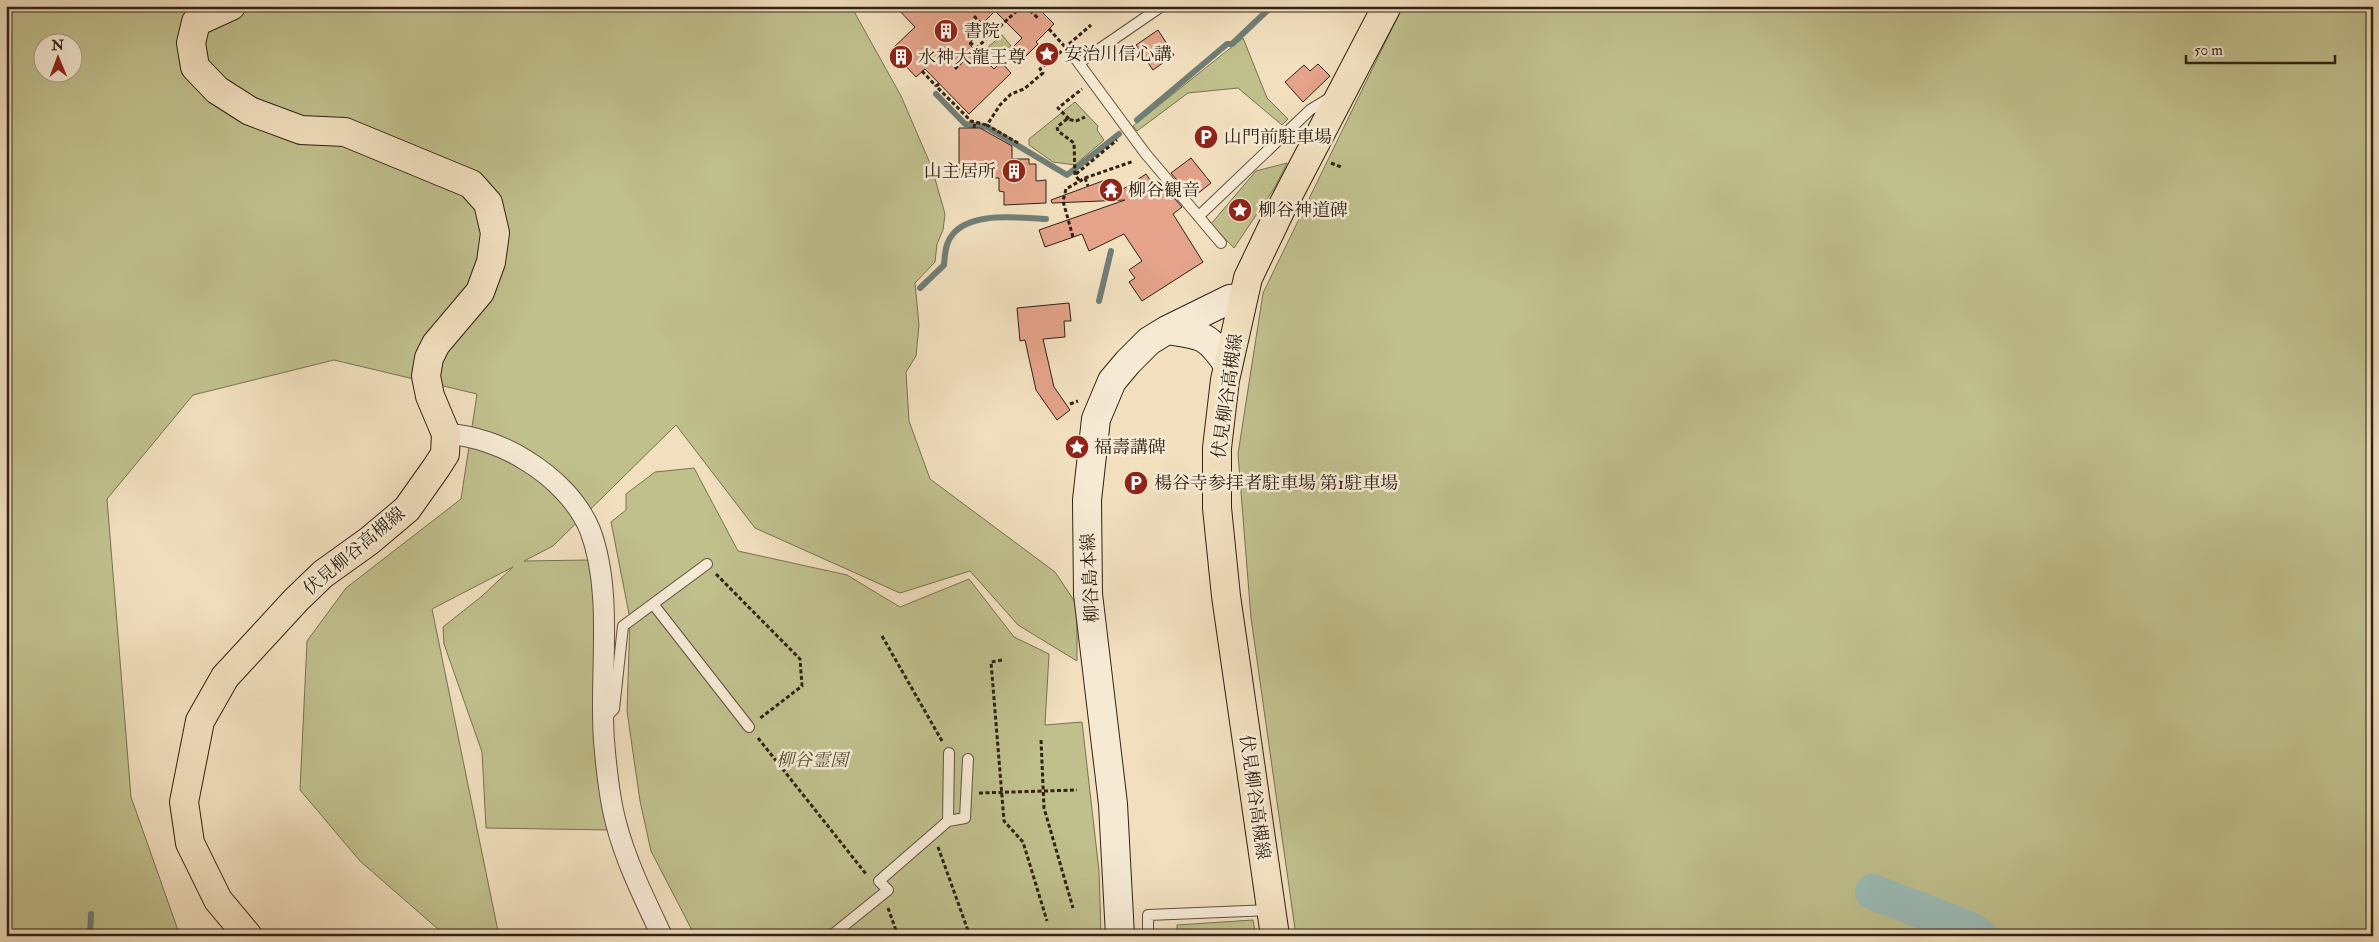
<svg xmlns="http://www.w3.org/2000/svg" width="2379" height="942" viewBox="0 0 2379 942" font-family="'IM FELL Double Pica','Noto Serif JP',serif">
<style>
.green{fill:#c0c08d;stroke:#787150;fill-rule:evenodd}
.lines{fill:none;stroke-linecap:round;stroke-linejoin:round}
.stream{stroke:#717e76;stroke-width:6}
.river{stroke:#9cbcb7;stroke-width:36}
.building{fill:#e4a38a;stroke:#312214}
.lane-casing{stroke:#61513e;stroke-width:12}
.street-casing{stroke:#61513e;stroke-width:22}
.secondary-casing{stroke:#312214;stroke-width:30}
.primary-casing{stroke:#312214;stroke-width:30}
.path{stroke:#312214;stroke-width:3;stroke-dasharray:4 2.5;stroke-linecap:butt}
.lane{stroke:#f6ead5;stroke-width:10}
.street{stroke:#f6ead5;stroke-width:20}
.secondary{stroke:#f6ead5;stroke-width:28}
.primary{stroke:#f1dfbe;stroke-width:28}
.labels{text-anchor:middle;stroke-width:5;stroke-linejoin:round;paint-order:stroke}
.poi-label{font-size:18px;fill:#312214;stroke:#f6ead5;text-anchor:start}
.street-label{font-size:18px;fill:#312214;stroke:#f6ead5}
.park-label{font-size:18px;font-style:italic;fill:#5c5138;stroke:#f6ead5}
</style>
<rect width="100%" height="100%" fill="#f1dfbe"/>
<filter id="stains"><feTurbulence type="fractalNoise" baseFrequency=".004" numOctaves="4"/><feColorMatrix values="0 0 0 0 .2 0 0 0 0 .09 0 0 0 0 .02 0 0 0 .5 -.17"/></filter>
<radialGradient id="worn" r=".72"><stop offset=".6" stop-color="#630" stop-opacity="0"/><stop offset="1" stop-color="#630" stop-opacity=".3"/></radialGradient>
<path class="green" d="M6 6H851L901 96 932 168 945 214 943 230 937 244 935 262 915 283 919 325 916 356 906 372 909 421 930 479 1055 572 1077 605V661L1018 625 970 571 900 593 755 528 676 425 553 546 524 561 588 560 601 624 609 830 486 828 482 752 444 644 443 627 482 596 513 567 432 609 499 936H446L360 861 300 790 307 641 346 588 461 499 477 394 334 360 193 395 107 499 131 797 180 936H6ZM42 42H72V72H42Z
M1403 6H2373V936H1296L1251 618 1238 454 1263 293Z
M1002 35 1011 46 996 58 987 48Z
M1243 38 1267 98 1288 119 1282 125 1238 88 1188 93 1137 131 1133 126Z
M1075 102 1098 126 1097 130 1104 140 1075 165 1053 162 1029 145V139Z
M1287 163 1275 187 1234 248 1211 224 1256 171Z
M694 468 738 551 847 575 900 607 969 579 1014 637 1049 654 1045 725 1082 722 1099 871 1101 936H695L651 851 640 801 627 711 630 619 611 522 626 510V494L655 472Z
M1253 920 1256 936H1177V925Z"/>
<g class="lines">
<path class="stream" d="M936 94 965 124 987 127 1067 175 1119 134
M1137 120 1227 44H1232L1272 6
M920 288 944 265C945 255 945 246 950 238 967 210 1019 218 1046 219
M1099 301 1111 251
M90 936 91 914"/>
<path class="river" d="M1873 892 1969 929 1980 936"/>
</g>
<path class="building" d="M895 6H1036L1054 24 1036 42 1038 44 1025 57 1014 46 1022 38 995 11 971 35 974 38 969 44 994 69 1001 62 1011 73 969 114 925 69 916 77 891 50 915 27Z
M1158 30 1174 55 1153 70 1136 45Z
M1318 64 1330 76 1303 102 1285 82 1304 65 1310 71Z
M959 128H980L1012 146V159H1029V164H1036V181L1046 180V203L1004 205V192L999 191V178H991V172L959 173Z
M1191 158 1211 183 1192 198 1171 173Z
M1146 174 1155 187 1160 182 1182 207 1173 214 1203 262 1142 301 1129 282 1135 278 1129 270 1142 261 1124 234 1089 251 1082 234 1045 247 1039 230 1125 200 1052 203 1051 200 1108 179 1114 195Z
M1069 303 1071 321H1064L1065 337 1043 339 1054 387 1070 410 1057 420 1036 390 1025 340 1020 341 1017 308Z"/>
<g class="lines">
<g class="lane-casing">
<path id="lane" d="M1075 58 1145 153 1221 243
M1079 63 1162 6
M1202 213 1310 110 1333 96
M653 604 749 727
M605 718 614 709 623 626 707 564
M948 821 965 818 968 759
M831 936 888 890 879 881 948 821 949 753
M1148 936V915L1271 910"/>
</g>
<g class="street-casing">
<path id="street" d="M446 434C473 435 504 446 527 461 553 477 578 501 590 530 614 593 599 675 604 741 606 765 610 801 616 823 626 862 645 900 662 936"/>
</g>
<g class="secondary-casing">
<path id="secondary" d="M1167 330C1202 335 1207 334 1228 365
M1120 936 1113 804 1088 594 1087 500 1096 419 1112 381 1128 362 1149 341 1167 330 1230 299 1242 298"/>
</g>
<g class="primary-casing">
<path id="primary" d="M231 6 196 22 191 43 195 67 217 90 250 111 301 130 345 132 471 184 488 203 495 233 491 262 480 292 436 344 429 358 426 376 430 396 446 434 445 454 436 468 407 509 369 541 323 574 296 600 225 677 200 721 184 802 190 843 218 900 248 936
M1275 936 1226 596 1217 508V448L1225 380 1248 278 1282 207 1387 6"/>
</g>
<path class="path" d="M1025 6 1038 18
M974 16 991 34
M1049 29 1065 47
M970 42 976 48
M1069 44 1091 25
M971 53 1022 6
M955 69 964 59
M922 71 936 86
M939 84 936 86 971 121 987 125
M1069 119 1058 108 1082 89
M974 128 975 123
M1018 143 987 125 1000 105 1011 94 1024 89 1043 73 1040 69 1063 50
M1331 163 1341 167
M1076 174 1117 140
M1085 178 1088 186
M1079 180 1075 175 1074 143 1058 131 1057 127 1067 119 1076 121 1085 117
M1073 237 1063 201 1066 189 1085 178 1134 161
M1070 404 1078 401
M716 574 800 659 802 686 759 719
M882 636 942 741
M1002 660 991 662 1004 821 1023 842 1047 921
M758 738 866 874
M1041 740 1044 808 1073 908
M979 793 1077 790
M938 847 970 936
M888 908 898 936"/>
<use href="#lane" class="lane"/>
<use href="#street" class="street"/>
<use href="#secondary" class="secondary"/>
<use href="#primary" class="primary"/>
</g>
<defs>
<g id="building-disc" transform="scale(1.25)"><circle r="9.5" fill="#8f2418" stroke="#f6ead5"/><path d="M-4-6H4V6H1V3H-1V6H-4ZM-2.5-4.3h1.7v1.8h-1.7ZM.8-4.3h1.7v1.8H.8ZM-2.5-1h1.7V.8h-1.7ZM.8-1h1.7V.8H.8Z" fill="#fff"/></g>
<g id="sight-disc" transform="scale(1.25)"><circle r="9.5" fill="#8f2418" stroke="#f6ead5"/><path d="M0-6L1.8-2.2L6-1.7L2.9 1.2L3.7 5.4L0 3.3L-3.7 5.4L-2.9 1.2L-6-1.7L-1.8-2.2Z" fill="#fff"/></g>
<g id="parking-disc" transform="scale(1.25)"><circle r="9.5" fill="#8f2418" stroke="#f6ead5"/><path d="M-3.5-5.5H1a3.5 3.5 0 0 1 0 7H-1V5.5H-3.5ZM-1-3.4V-.6H.8a1.4 1.4 0 0 0 0-2.8Z" fill="#fff"/></g>
<g id="temple-disc" transform="scale(1.25)"><circle r="9.5" fill="#8f2418" stroke="#f6ead5"/><path d="M0-6L5-2H3V0L6.5 2.5H4V6H1.5V3h-3V6H-4V2.5H-6.5L-3 0V-2H-5Z" fill="#fff"/></g>
</defs>
<g fill-rule="evenodd">
<use href="#building-disc" x="946" y="31"/>
<use href="#sight-disc" x="1047" y="54"/>
<use href="#building-disc" x="901" y="57"/>
<use href="#parking-disc" x="1206" y="137"/>
<use href="#building-disc" x="1014" y="171"/>
<use href="#temple-disc" x="1111" y="190"/>
<use href="#sight-disc" x="1240" y="210"/>
<use href="#sight-disc" x="1077" y="447"/>
<use href="#parking-disc" x="1136" y="483"/>
</g>
<g class="labels">
<g class="poi-label">
<text x="964" y="37">書院</text>
<text x="1064" y="60">安治川信心講</text>
<text x="918" y="63">水神大龍王尊</text>
<text x="1224" y="143">山門前駐車場</text>
<text x="996" y="177" text-anchor="end">山主居所</text>
<text x="1128" y="196">柳谷観音</text>
<text x="1258" y="216">柳谷神道碑</text>
<text x="1094" y="453">福壽講碑</text>
<text x="1154" y="489">楊谷寺参拝者駐車場 第1駐車場</text>
</g>
<g class="street-label">
<text transform="translate(1227 396) rotate(-82)" y="6">伏見柳谷高槻線</text>
<text transform="translate(354 551) rotate(-40)" y="6">伏見柳谷高槻線</text>
<text transform="translate(1090 578) rotate(-93)" y="6">柳谷島本線</text>
<text transform="translate(1255 797) rotate(82)" y="6">伏見柳谷高槻線</text>
</g>
<g class="park-label">
<text x="812" y="766">柳谷霊園</text>
</g>
</g>
<rect width="2379" height="942" fill="none" stroke="#f1dfbe" stroke-width="25"/>
<rect x="8" y="8" width="2364" height="927" fill="none" stroke="#312214" stroke-width="2.5"/>
<rect x="12" y="12" width="2354" height="917" fill="none" stroke="#312214"/>
<g transform="translate(58 58) rotate(359)"><circle r="24" fill="#f6ead5" stroke="#a79a88"/>
<path d="M0-4L9 19L0 12L-9 19Z" fill="#8f2418"/>
<text y="-8" font-size="14" font-weight="bold" text-anchor="middle" fill="#312214">N</text>
</g>
<path d="M2186 55v8h149v-8" fill="none" stroke="#312214" stroke-width="2.5"/>
<text x="2194" y="55" font-size="15" fill="#312214" stroke="#f6ead5" stroke-width="4" paint-order="stroke">50 m</text>
<rect width="100%" height="100%" filter="url(#stains)"/>
<rect width="100%" height="100%" fill="url(#worn)"/>
</svg>
